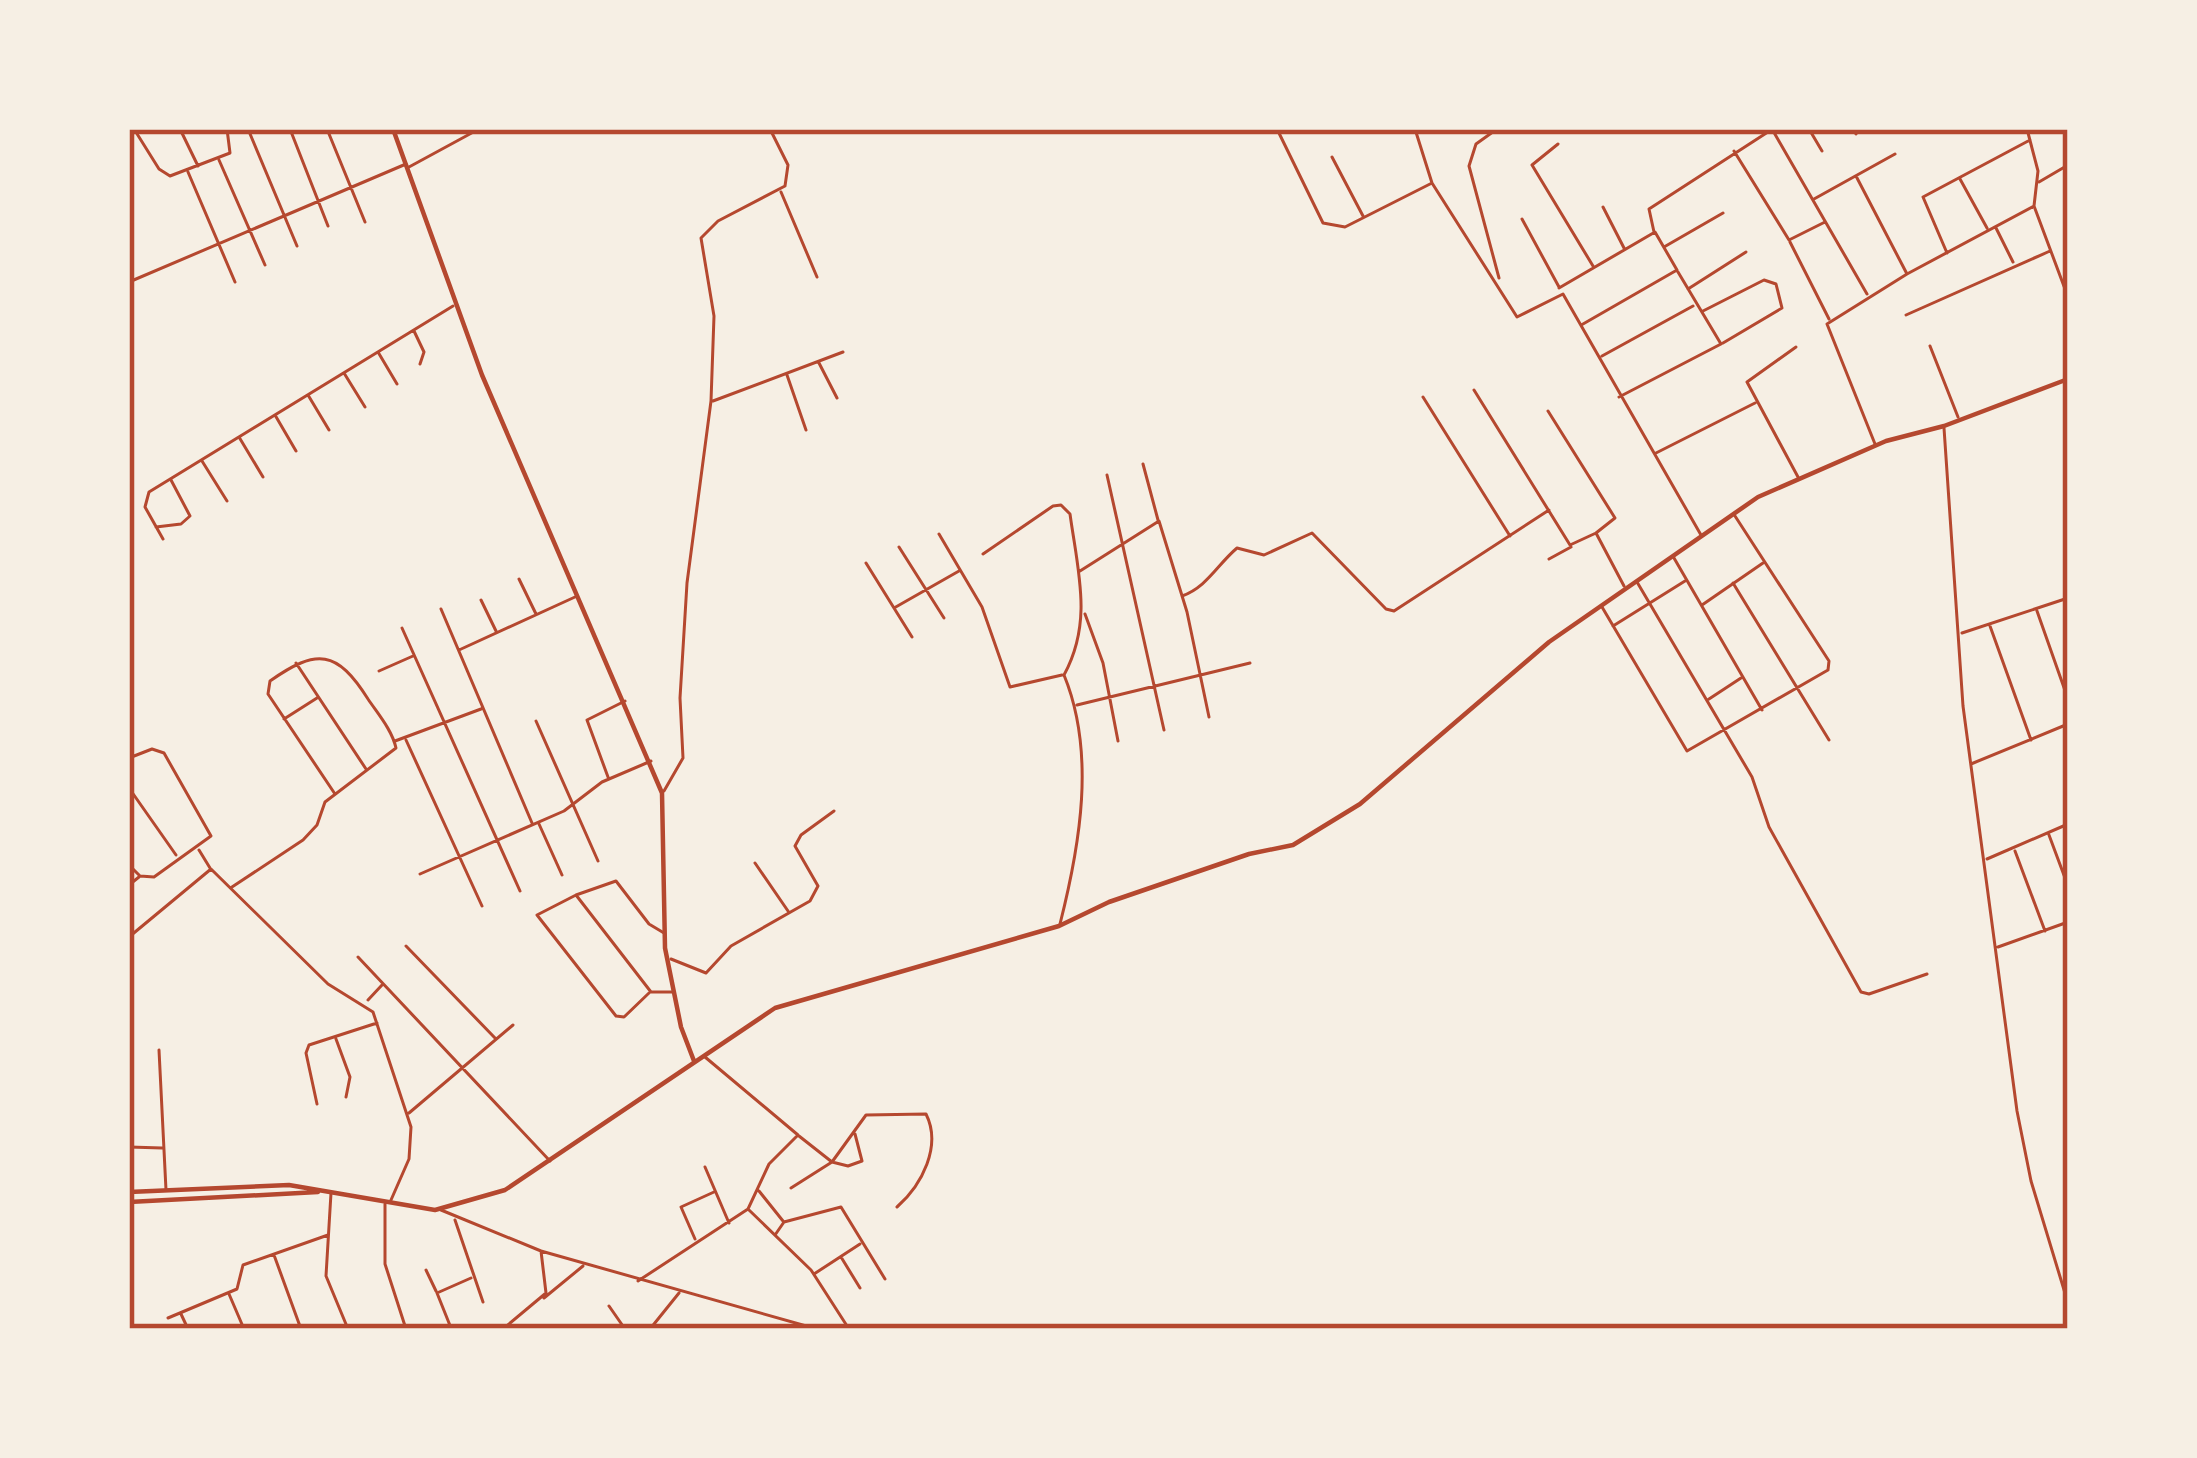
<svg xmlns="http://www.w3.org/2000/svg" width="2197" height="1458" viewBox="0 0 2197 1458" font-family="Montserrat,sans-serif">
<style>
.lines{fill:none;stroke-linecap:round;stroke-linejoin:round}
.minor{stroke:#b5482f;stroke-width:3}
.tertiary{stroke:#b5482f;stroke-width:4.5}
.neatline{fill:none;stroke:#b5482f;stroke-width:4.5}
</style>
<rect width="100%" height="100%" fill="#f6efe4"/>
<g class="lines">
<path class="minor" d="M134 129 159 169 170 176 230 153 227 129
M180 129 198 166
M248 129 297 246
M290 129 328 226
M327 129 365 222
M1277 129 1323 223 1345 227 1432 183 1517 317 1563 294 1701 535
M1415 129 1432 183
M1497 129 1476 144 1469 166 1499 278
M1772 129 1867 294
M1809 129 1822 151
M1853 129 1856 134
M1909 129H1935
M2027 129 2038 171 2034 206 2068 297
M1558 144 1532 165 1593 266
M1734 151 1789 240 1825 222
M1332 157 1363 216
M219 160 265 265
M409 167 479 129
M188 172 235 282
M1856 176 1907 274 2034 206
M1960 179 1987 228
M2039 182 2068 165
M781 192 817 277
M1814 199 1895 154
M1603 207 1624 248
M1522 219 1559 287
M1996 228 2013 262
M1654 232 1649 209 1771 130
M1790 242 1829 319
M1664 247 1723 213
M1947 253 1923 197 2030 140
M129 282 406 164
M1559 288 1655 232 1677 270 1583 324
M1688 289 1746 252
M1703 311 1764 280 1776 284 1782 308 1723 343
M1906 315 2050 251
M414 331 424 352 420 364
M1930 346 1958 417
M1796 347 1747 382 1798 477
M378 352 397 384
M1602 356 1693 306
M819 363 837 398
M344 373 365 407
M787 375 806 430
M1474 390 1570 545 1596 533 1624 586
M308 395 329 430
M1423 397 1510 536
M1619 397 1721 344 1678 272
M713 401 843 352
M1548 411 1615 518 1596 533
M275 415 296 451
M1944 428 1963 706 2017 1111 2031 1181 2068 1303
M239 437 263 477
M1875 444 1827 324 1907 274
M1656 453 1755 403
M202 461 227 501
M1143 464 1158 520
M1107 475 1164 730
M156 527 181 524 190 516 171 480
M939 534 982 607 1010 687 1062 675
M163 539 145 507 149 492 453 306
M899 547 944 618
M983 554 1053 506 1061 505 1070 514C1078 572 1093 622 1064 675 1096 753 1080 845 1060 924
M1674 558 1762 710
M1549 559 1571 547
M866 563 912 637
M1080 571 1159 521 1187 612 1209 717
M519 579 536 614
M1637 582 1752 777 1769 827 1861 992 1869 994 1927 974
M1733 583 1829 740
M1182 596C1207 587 1217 565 1237 548L1264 555 1312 533 1386 609 1394 611 1549 510
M481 600 496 631
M1702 605 1763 563
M1602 607 1687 751 1828 670 1829 661 1735 516
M894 608 959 571
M441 609 532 823
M2037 611 2068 699
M1085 614 1103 663 1118 741
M1613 626 1685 581
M1990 626 2031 740
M402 628 520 891
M1962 633 2068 598
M459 650 575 597
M296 663 366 769
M379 671 413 656
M1709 699 1741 678
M1077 705 1250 663
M284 719 317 698
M536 721 598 861
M406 740 482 906
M395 741 481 709
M129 758 152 749 164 753 211 836 154 877 140 876 129 865
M1971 764 2068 724
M608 777 587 720 625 701
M129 788 176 855
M664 791 683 758 680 698 687 583 711 401 714 316 701 238 718 221 785 186 788 165 770 129
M539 824 562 875
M2049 835 2068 886
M199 850 210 868
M2015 851 2045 931
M1987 859 2068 824
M755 863 788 911
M420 874 564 811 602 782 651 761
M129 885 139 877
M232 887 303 840 317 825 325 802 396 748C392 730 378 714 368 699 337 650 317 648 270 681L268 694 335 794
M576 895 537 915 616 1016 624 1017 649 993
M664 933 649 924 616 881 576 895 651 992H674
M129 937 211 869 328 984 373 1012 411 1127 409 1159 391 1200
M406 946 495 1038
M1998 947 2068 922
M358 957 550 1161
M671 959 706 973 731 946 810 901 818 886 795 846 801 835 834 811
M368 1000 382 985
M336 1039 350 1077 346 1097
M159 1050 166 1190
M317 1104 306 1053 309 1045 377 1023
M409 1113 513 1025
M799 1136 832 1162 866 1115 926 1114C942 1146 922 1185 897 1207
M129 1147 162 1148
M705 1167 729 1223
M791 1188 832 1162 848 1166 862 1161 855 1134
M759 1191 783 1221
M331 1193 326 1276 348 1329
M385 1204V1264L406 1329
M441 1210 541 1251 546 1293 503 1329
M749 1210 811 1270 849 1329
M455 1220 483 1302
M775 1235 784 1222 841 1207 885 1279
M695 1239 681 1207 714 1192
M541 1251 817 1329
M274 1255 301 1329
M841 1257 860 1288
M426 1270 436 1291
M814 1274 860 1244
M638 1281 748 1209 769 1164 798 1135 705 1057
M229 1294 244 1329
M544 1298 583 1266
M609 1306 625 1329
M181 1314 188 1329
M168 1318 237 1289 243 1265 328 1235
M451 1328 437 1293 471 1278
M650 1329 679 1293"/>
<path class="tertiary" d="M393 129 482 375 662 793 665 948 681 1027 694 1061
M129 1192 289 1185 435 1210 505 1190 775 1008 1059 926 1109 902 1249 854 1293 845 1360 804 1549 642 1758 497 1886 441 1944 426 2068 379
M129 1202 318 1192"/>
</g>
<rect width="2197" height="1458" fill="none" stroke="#f6efe4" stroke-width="264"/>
<rect x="132" y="132" width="1933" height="1194" class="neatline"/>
</svg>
